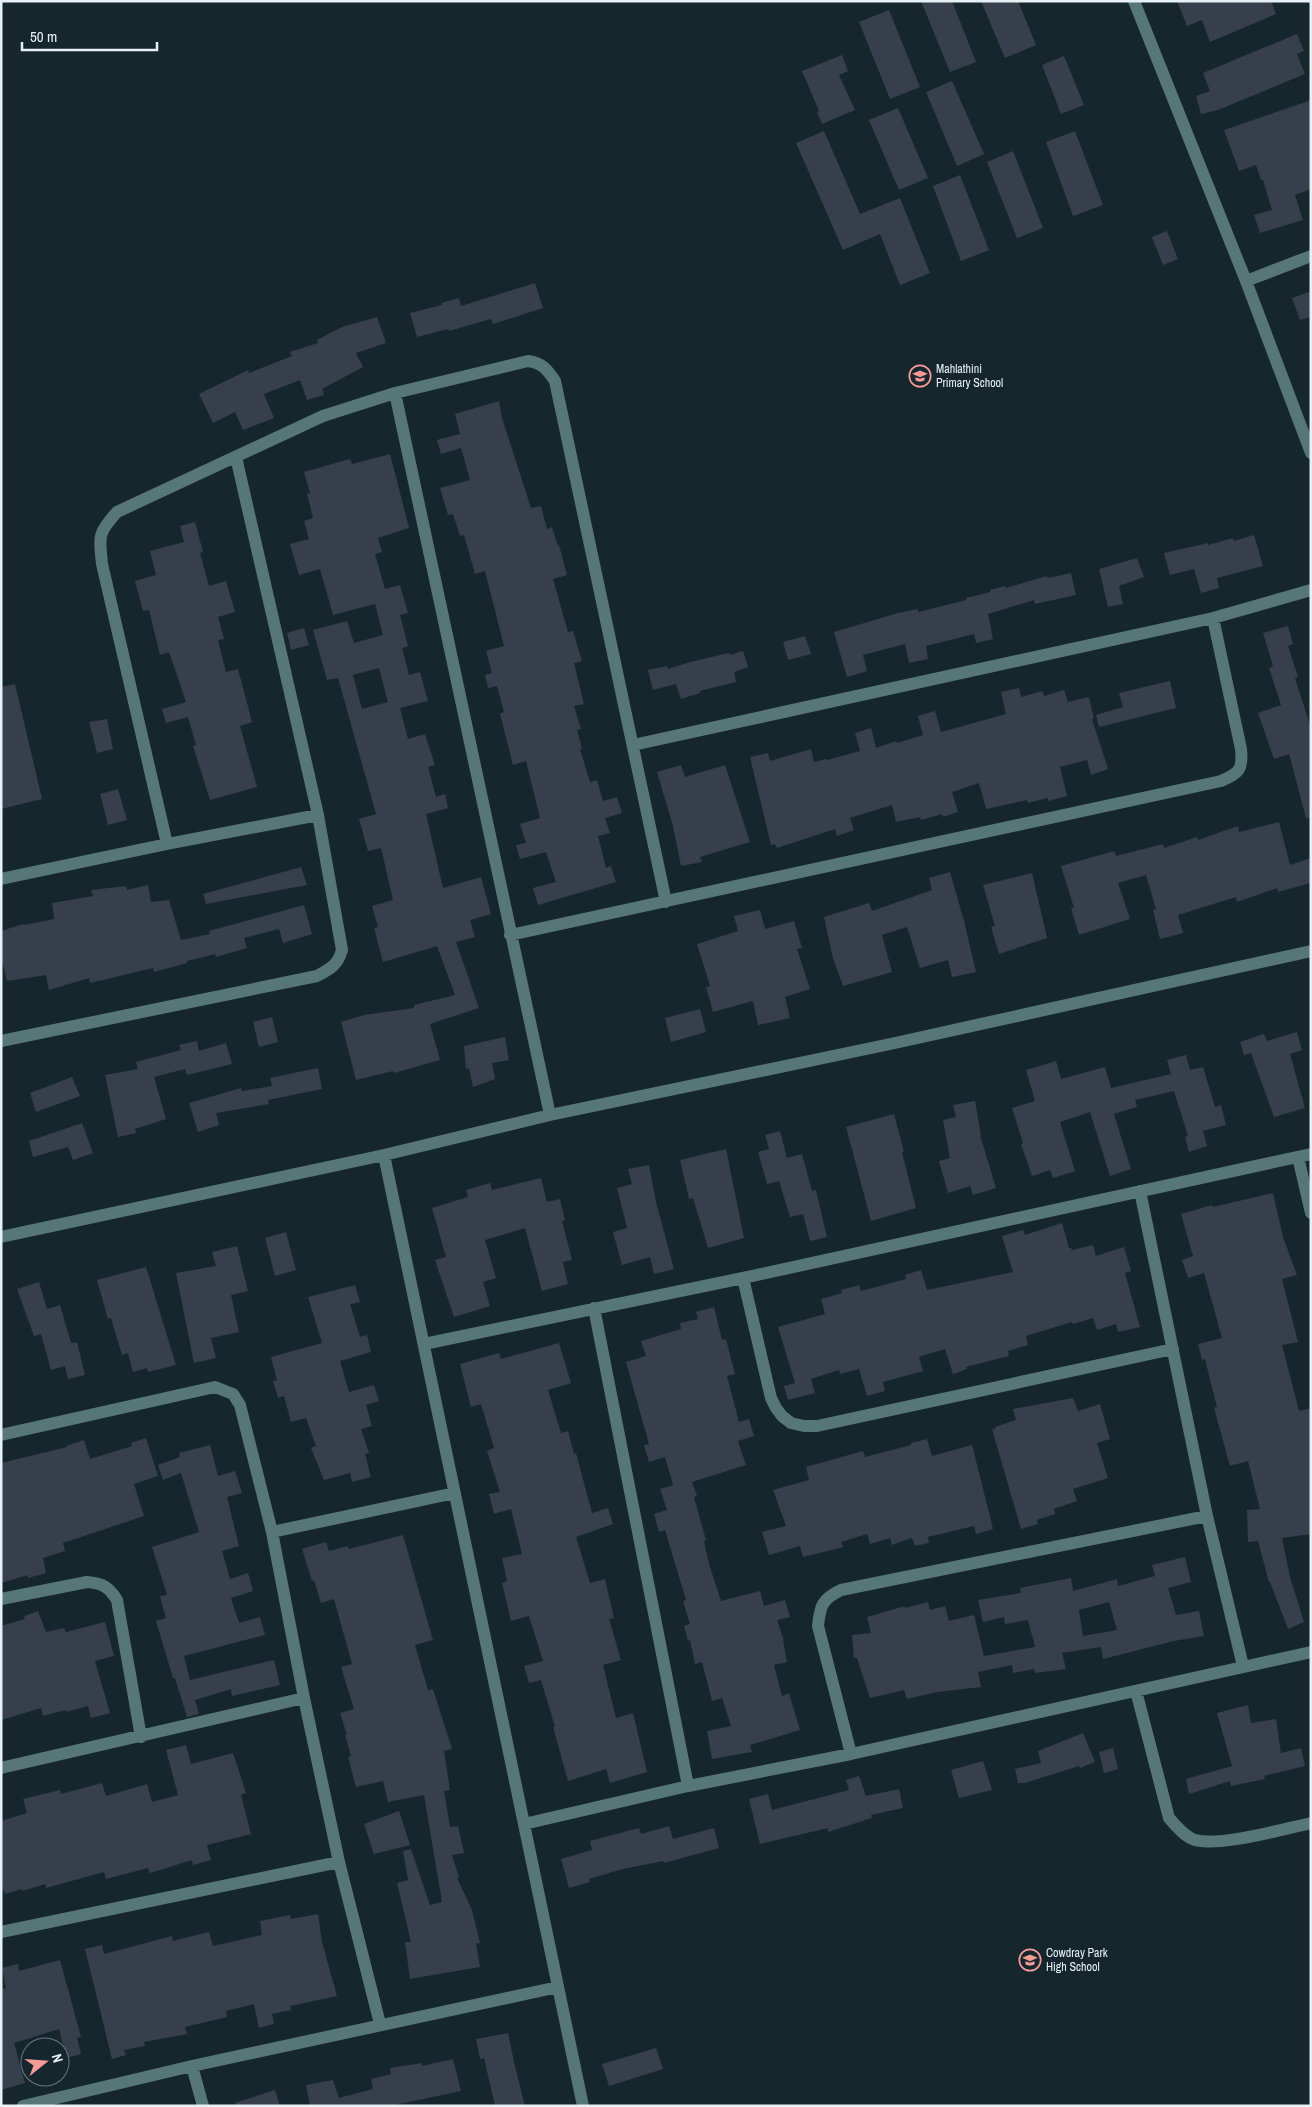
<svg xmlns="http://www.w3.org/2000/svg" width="1312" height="2107" viewBox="0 0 1312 2107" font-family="'Archivo Narrow',sans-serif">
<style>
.building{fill:#373f4d;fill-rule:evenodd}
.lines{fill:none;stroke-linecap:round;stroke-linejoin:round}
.minor{stroke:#567677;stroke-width:12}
.labels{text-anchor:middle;stroke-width:4;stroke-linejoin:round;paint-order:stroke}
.poi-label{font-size:12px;fill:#e6f0f5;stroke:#16262d;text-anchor:start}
</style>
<rect width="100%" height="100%" fill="#16262d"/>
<path class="building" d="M921 1H952L976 62 950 72Z
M981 1H1018L1036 45 1005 58Z
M1177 1H1271L1276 14 1210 42 1202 20 1187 26Z
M889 10 920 87 890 99 859 22Z
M1297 34 1304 51 1297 54 1305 74 1218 110 1201 114 1196 96 1210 91 1203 73Z
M842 55 848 71 839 75 855 110 822 124 817 112 819 111 802 71Z
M1064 56 1084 105 1061 114 1042 65Z
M952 81 984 154 957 166 926 92Z
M1311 100V189L1295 195 1303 220 1260 233 1254 215 1272 210 1263 180H1261L1256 165 1239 171 1224 130Z
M898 108 928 178 899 190 869 120Z
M824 131 860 214 900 198 930 273 900 285 880 234 843 250 796 143Z
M1075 131 1103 205 1073 216 1046 142Z
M1013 151 1043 228 1017 238 987 162Z
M960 175 989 250 961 261 933 186Z
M1167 231 1178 259 1163 265 1152 237Z
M535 283 543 308 493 324 491 319 449 331 448 329 417 337 410 313 442 305 441 303 459 298 461 306Z
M1311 291V317L1300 320 1292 298Z
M377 317 386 343 356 353 363 367 322 389 324 395 307 400 300 380 264 394 274 418 243 430 235 412 213 423 199 394 248 370 249 373 292 356 290 352 318 343 317 340 342 327Z
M499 401 502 418 531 508 541 506 547 529 552 527 558 546 559 545 567 575 553 579 568 632 573 631 582 661 574 663 584 704 574 706 581 729 577 730 582 749H580L590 782 597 780 603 801 617 797 622 813 605 818 610 833 598 836 606 868 611 866 616 882 538 905 533 888 556 882 546 852 520 859 516 845 526 843 520 824 540 818 526 761 513 765 500 714 504 712 497 686 488 688 485 675 492 673 486 651 504 646 485 571 475 574 464 535 460 536 453 514 448 515 440 488 470 480 461 448 441 454 437 440 460 434 455 414Z
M390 454 409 528 378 538 382 552 375 554 385 589 400 585 408 613 400 615 408 646 402 648 409 675 420 672 428 701 400 708 408 739 425 734 435 765 428 767 436 797 445 794 448 808 426 814 443 888 481 877 491 914 470 920 475 937 456 942 479 1008 430 1024 440 1060 394 1073 393 1071 356 1080 341 1022 364 1015 414 1008V1005L455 995 437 946 383 962 374 928 378 927 372 906 393 900 381 848 368 851 359 819 376 814 338 678 327 680 313 630 347 621 354 643 383 635 375 604 333 615 320 569 299 575 290 544 309 539 304 521 313 518 307 494 310 493 304 472 350 459 352 464ZM379 668 388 702 362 709 353 675Z
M195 522 203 552 200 553 209 586 226 581 235 612 218 617 224 639 218 640 226 672 238 669 246 699 252 722 240 726 257 787 210 800 193 746 196 745 188 717 166 723 162 709 186 702 169 652 160 655 149 610 143 611 135 581 156 575 150 551 184 542 180 526Z
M1254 535 1263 566 1217 578 1219 588 1201 593 1194 569 1170 575 1164 553 1208 543V545L1233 538 1234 541Z
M1137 558 1144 577 1119 586 1123 604 1108 607 1099 569Z
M1071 573 1076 595 1035 604 1034 600 988 614 993 639 976 643 974 634 926 646 928 659 909 663 905 644 863 655 867 671 847 677 834 632 898 613 918 609V612L966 600V598L990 592V590L1005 586 1006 588 1047 576 1048 578Z
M1288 626 1293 644 1288 646 1298 677 1295 678 1311 728V818H1306L1289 754 1274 759 1258 713 1281 705 1269 668 1273 666 1263 633Z
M304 628 309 645 291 650 287 633Z
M805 636 811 654 788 660 783 642Z
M743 651 748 667 734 672 736 682 700 691V693L681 699 676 684 653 690 648 670 667 666 668 669 690 662 729 653 730 655Z
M1170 681 1176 708 1099 727 1096 715 1123 707 1119 693Z
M15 684 42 799 1 809V687Z
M1019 688 1021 697 1042 691 1044 696 1064 690 1068 702 1089 697 1094 719H1092L1108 769 1091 775 1087 760 1060 767 1067 796 1048 801V798L1028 803 1027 800 986 809 979 783 952 792 958 812 943 817 942 814 921 820 920 817 896 822 892 805 850 818 854 830 837 836 835 829 777 848 775 844 771 845 750 757 768 753 770 761 811 749 814 762 826 759 827 760 860 751 855 733 871 728 876 748 896 741 897 743 923 735 918 716 935 711 941 732 1006 714 1001 692Z
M107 719 113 749 97 753 89 722Z
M681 765 685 777 725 765 750 842 700 857 702 862 681 866 673 826 657 772Z
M118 789 127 820 108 825 100 794Z
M1279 822 1290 865 1311 858V883L1278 892 1277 888 1237 902 1236 897 1178 915 1183 933 1160 939 1153 910 1156 909 1146 875 1118 883 1130 919 1079 935 1071 908H1074L1061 866 1114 851 1116 856 1163 844 1164 848 1197 837 1198 840 1238 826 1239 832Z
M301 867 307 885 206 904 203 894Z
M950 872 964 921 976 972 952 977 948 960 920 968 907 927 882 935 892 972 843 986 833 958 824 917 869 903 872 911 932 890 929 878Z
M1032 873 1047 938 999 954 991 927 995 926 983 885Z
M148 885 151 902 169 900 181 940 210 934 209 931 304 905 312 934 283 943 279 929 244 938 247 948 216 957 215 954 187 961V963L154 972 153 968 90 983 89 978 49 990 46 975 7 981 1 957V931L23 924 24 925 54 919 52 903 93 896 91 890 126 886 127 890Z
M760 910 765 929 794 921 802 948 797 949 810 989 785 997 790 1018 758 1025 753 1001 713 1012 706 987 710 986 697 944 738 931 734 916Z
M700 1009 706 1032 671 1042 665 1018Z
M272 1017 278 1042 259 1047 253 1022Z
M1297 1032 1302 1050 1290 1054 1305 1108 1274 1117 1251 1053 1244 1055 1240 1042 1264 1034 1267 1041Z
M505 1037 509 1060 492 1063 495 1079 473 1087 469 1068 466 1069 464 1046Z
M197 1041 199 1051 226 1043 232 1064 187 1075 185 1069 154 1077 166 1119 135 1129 136 1133 118 1137 105 1075 138 1069 136 1062 181 1050 179 1045Z
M1186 1055 1190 1070 1203 1067 1215 1107 1221 1105 1226 1125 1203 1131 1207 1146 1189 1152 1185 1137 1188 1136 1174 1091 1135 1100 1137 1107 1114 1114 1131 1169 1110 1176 1090 1112 1060 1122 1075 1171 1053 1178 1050 1170 1032 1176 1021 1144 1023 1143 1012 1108 1035 1101 1026 1070 1056 1061 1061 1079 1105 1067 1111 1088 1171 1074 1167 1060Z
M318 1068 322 1089 268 1100 269 1104 216 1113 219 1125 198 1132 189 1103 241 1088 242 1091 272 1086 270 1078Z
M72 1077 80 1096 36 1112 30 1093Z
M975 1101 981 1135H980L996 1188 973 1195 970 1186 948 1193 939 1161 950 1158 943 1120 956 1117 953 1105Z
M894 1114 904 1152H902L916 1208 871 1221 846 1127Z
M82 1123 93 1153 73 1160 68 1147 33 1157 29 1141Z
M780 1131 787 1158 802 1154 812 1191 816 1190 827 1237 810 1241 803 1214 790 1217 779 1181 767 1184 758 1152 769 1149 765 1135Z
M726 1149 744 1238 708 1248 693 1198 689 1199 680 1160Z
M649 1165 656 1202 674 1269 654 1274 650 1257 622 1265 613 1232 627 1228 617 1188 632 1184 628 1169Z
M541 1178 547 1202 560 1199 565 1220 562 1221 572 1260 563 1262 568 1284 542 1291 525 1228 485 1240 496 1278 483 1282 490 1306 454 1317 435 1260 446 1257 432 1208 468 1197 466 1190 490 1183 492 1190Z
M1273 1193 1283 1237 1297 1275 1282 1279 1298 1342 1282 1345 1299 1411 1311 1408V1534L1282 1538 1290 1577 1304 1622 1288 1629 1270 1582H1269L1258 1541 1248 1542 1247 1510 1260 1509 1248 1461 1230 1466 1214 1408 1217 1407 1205 1359 1202 1360 1198 1344 1222 1338 1204 1273 1188 1278 1182 1260 1193 1256 1181 1214 1212 1205 1213 1207Z
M1062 1223 1069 1248H1071L1072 1250 1093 1245 1096 1256 1124 1247 1131 1271 1125 1273 1140 1327 1118 1332 1116 1324 1097 1330 1093 1318 1073 1324 1072 1322 1026 1336 1028 1345 1008 1351 1009 1356 966 1367 967 1369 953 1374 945 1349 919 1357 923 1371 883 1382 885 1391 867 1396 859 1369 840 1374 839 1370 811 1379 815 1393 788 1400 784 1386 795 1383 778 1327 825 1314 821 1299 842 1293 841 1290 859 1285 861 1291 906 1279 905 1275 921 1270 927 1290 1013 1272 1002 1236 1023 1230 1025 1235Z
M286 1232 296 1270 275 1276 265 1238Z
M237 1246 248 1291 231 1295 239 1332 211 1338 216 1358 194 1363 176 1273 216 1266 212 1252Z
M146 1267 176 1365 148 1372 147 1368 133 1372 128 1353 122 1355 111 1318 108 1319 97 1280Z
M39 1282 47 1309 60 1305 71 1343 77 1342 85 1375 68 1379 65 1366 51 1370 41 1334 34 1336 17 1289Z
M355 1285 360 1302 350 1304 360 1337 367 1335 371 1352 340 1361 349 1392 374 1385 379 1401 366 1405 372 1426 361 1429 369 1453 365 1454 371 1477 352 1482 350 1473 324 1480 311 1448 316 1446 306 1418 291 1422 284 1396 278 1398 273 1381 277 1380 271 1357 322 1343 308 1297Z
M714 1307 722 1340 726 1339 735 1374 727 1376 739 1422 749 1419 754 1436 738 1441 746 1465 692 1482 697 1496 694 1497 706 1540 704 1541 709 1564 721 1601 760 1591 764 1606 785 1600 790 1617 777 1620 784 1641H783L787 1662 774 1665 782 1696 789 1693 800 1730 750 1745 752 1752 712 1759 707 1731 731 1726 722 1698 712 1701 702 1662 695 1664 690 1640 688 1641 684 1626 690 1624 683 1601 686 1600 665 1530 659 1532 654 1514 667 1510 660 1489 673 1485 665 1457 649 1462 644 1445 649 1444 626 1362 646 1356 641 1341 681 1329 680 1323 698 1319 696 1312Z
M559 1343 571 1383 548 1390 561 1433 568 1431 574 1454 576 1453 592 1513 608 1508 613 1524 576 1537 590 1583 605 1579 614 1618 609 1619 621 1660 603 1665 616 1718 633 1713 647 1772 610 1783 606 1769 568 1781 553 1727H555L541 1680 529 1683 524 1666 543 1661 529 1616 511 1621 502 1583 507 1581 502 1558 522 1554 511 1509 494 1514 489 1494 500 1492 487 1451 494 1448 481 1404 471 1407 460 1364 499 1353 501 1359Z
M1073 1398 1078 1411 1100 1404 1110 1439 1097 1443 1108 1478 1073 1489 1077 1501 1054 1509 1055 1514 1037 1520 1038 1524 1021 1529 992 1429H995V1427L1016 1420 1013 1409Z
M146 1438 158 1476 134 1484 144 1516 63 1543 65 1551 43 1558 46 1573 28 1578V1575L1 1583V1463L67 1447 66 1446 84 1440 90 1459 132 1446 131 1443Z
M927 1439 932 1456 972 1445 993 1529 976 1534 974 1526 928 1537 929 1543 915 1546 912 1538 892 1545 890 1538 870 1544 867 1534 841 1542 843 1547 803 1557 800 1546 769 1555 762 1532 786 1526 773 1490 809 1480 806 1467 863 1451 865 1457 911 1445V1443Z
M210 1445 218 1476 235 1471 242 1493 227 1497 239 1546 222 1551 230 1579 248 1573 253 1591 231 1598 239 1623 260 1617 265 1635 184 1656 190 1680 274 1660 280 1685 232 1696 231 1689 195 1700 199 1714 187 1717 175 1678H173L156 1621 166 1618 160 1596 167 1595 152 1547 199 1532 181 1473 163 1480 158 1465 180 1457 179 1453Z
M403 1535 433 1640 415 1645 428 1690 433 1689 452 1749 444 1751 450 1790 444 1791 450 1827 458 1826 464 1853 452 1855 459 1877 457 1878 472 1910 480 1943 476 1944 480 1967 410 1979 405 1942H411L397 1883 408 1880 403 1851 411 1849 430 1905 442 1902 424 1795 388 1802 383 1781 356 1787 348 1757 351 1756 345 1735H347L340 1713 354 1709 341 1667 352 1664 334 1599 321 1603 314 1580 312 1581 302 1549 326 1542 329 1551 348 1546 349 1549Z
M1185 1557 1191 1582 1168 1588 1176 1615 1199 1611 1204 1636 1174 1641 1103 1659 1101 1647 1062 1653 1066 1669 1035 1673 1034 1669 1013 1673 1012 1665 978 1672 981 1687 937 1692 907 1699 904 1690 870 1698 857 1658H854L852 1635 871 1633 867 1617 905 1606V1608L928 1602 930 1610 945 1606 949 1621 974 1615 984 1656 1035 1647 1028 1620 1005 1624 1004 1617 983 1622 978 1600 1021 1593 1020 1588 1071 1578 1073 1591 1117 1579 1118 1586 1155 1576 1152 1565ZM1109 1602 1117 1630 1083 1636 1079 1610Z
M38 1611 46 1632 64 1628 66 1632 105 1622 114 1656 95 1661 110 1713 91 1718 88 1706 66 1712V1710L43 1716 41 1708 1 1720V1626L25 1619 24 1616Z
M1248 1705 1251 1723 1276 1719 1281 1753 1301 1748 1305 1766 1264 1776 1265 1779 1231 1786 1230 1781 1189 1794 1186 1779 1232 1766 1217 1713Z
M1083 1733 1095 1762 1080 1768 1079 1766 1025 1783H1018L1015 1769 1041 1763 1038 1751Z
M186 1745 191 1764 233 1753 246 1793 241 1795 251 1834 207 1845 211 1860 193 1865 192 1860 150 1873 148 1868 106 1879 104 1872 46 1888 45 1884 23 1891 22 1889 5 1894 1 1883V1821L27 1813 23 1799 60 1790 61 1794 102 1783 106 1796 147 1784 152 1802 178 1795 166 1750Z
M1113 1748 1118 1769 1104 1773 1099 1752Z
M983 1761 992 1790 959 1798 951 1770Z
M859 1776 866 1796 899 1789 903 1808 871 1815 872 1818 828 1832V1828L760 1844 749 1799 768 1794 772 1810 849 1790 846 1780Z
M399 1811 410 1845 374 1854 364 1824Z
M669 1826 673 1839 714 1828 719 1848 664 1863 663 1861 623 1869 589 1879 590 1882 569 1888 561 1859 592 1850 590 1841 639 1828 641 1834Z
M318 1914 322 1942 337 1996 290 2006 291 2010 272 2014 274 2024 259 2028 254 2004 226 2011 227 2017 185 2027 187 2034 144 2042 145 2046 124 2050 126 2055 112 2059 85 1949 102 1945 104 1954 172 1936 173 1941 209 1932 213 1946 262 1935 260 1921 290 1915 291 1919Z
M60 1960 81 2037 77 2038 81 2054 66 2058 59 2029 14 2043 25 2083 1 2090V1989L6 1988 2 1968 18 1964 19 1971Z
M508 2033 514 2062 525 2106H495L484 2058 480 2059 476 2039Z
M656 2048 663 2069 609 2086 602 2064Z
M453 2059 461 2091 390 2106H310L306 2085 333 2080 339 2098 373 2089 371 2079 391 2074 390 2068 422 2063V2066Z
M275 2090 280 2106H236L235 2103Z"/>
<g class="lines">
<path class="minor" d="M1134 1 1246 281 1311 453
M1246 281 1311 256
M395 393 550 1115
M633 745 1213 618 1311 590
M167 844 102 564C99 535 98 533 117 512L323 416 395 393 528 361C542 363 547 369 555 381L666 902
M1 879 167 844 318 815
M510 935 1221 781C1240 773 1243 769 1241 749L1213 618
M1 1041 317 976C330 969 338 965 342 950L318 815 236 457
M384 1155 583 2106
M1298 1157 1311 1213
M1140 1191 1207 1516 1243 1666
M1 1237 384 1155 550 1115 895 1043 1311 951
M743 1278 771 1398 776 1408 782 1416 791 1423 804 1426H817L1173 1349
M594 1308 688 1786
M424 1344 743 1278 1311 1154
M1 1435 215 1387 233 1394 240 1405 272 1532 304 1698 339 1862 380 2024
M272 1532 455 1493
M1 1599 87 1582C102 1583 109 1587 117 1600L141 1737
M1136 1691 1169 1818C1176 1826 1185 1837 1195 1840 1220 1847 1283 1829 1311 1823
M851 1754 818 1626C820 1606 822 1599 841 1590L1207 1516
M1 1768 304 1698
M524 1824 688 1786 851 1754 1311 1652
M1 1932 339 1862
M192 2066 203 2106
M23 2106 192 2066 558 1987"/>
</g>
<defs>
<g id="school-ring" transform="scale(1.125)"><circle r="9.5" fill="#16262d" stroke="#f59b97" stroke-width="1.5"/><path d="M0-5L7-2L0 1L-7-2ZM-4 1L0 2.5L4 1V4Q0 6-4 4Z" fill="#f59b97"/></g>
</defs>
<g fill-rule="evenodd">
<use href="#school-ring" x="920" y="376"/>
<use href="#school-ring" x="1030" y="1960"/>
</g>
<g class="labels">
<g class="poi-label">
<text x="936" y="373">Mahlathini<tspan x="936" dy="14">Primary School</tspan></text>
<text x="1046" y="1957">Cowdray Park<tspan x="1046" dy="14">High School</tspan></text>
</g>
</g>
<rect width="1312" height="2107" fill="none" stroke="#e6f0f5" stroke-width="5"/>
<g transform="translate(45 2062) rotate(73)"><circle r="24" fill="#16262d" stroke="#69777d"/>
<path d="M0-4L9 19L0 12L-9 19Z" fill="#f59b97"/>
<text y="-8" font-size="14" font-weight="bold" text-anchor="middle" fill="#e6f0f5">N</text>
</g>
<path d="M22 42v8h135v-8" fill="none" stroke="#e6f0f5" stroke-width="2.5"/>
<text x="30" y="42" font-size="15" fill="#e6f0f5" stroke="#16262d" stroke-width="4" paint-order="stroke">50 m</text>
</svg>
